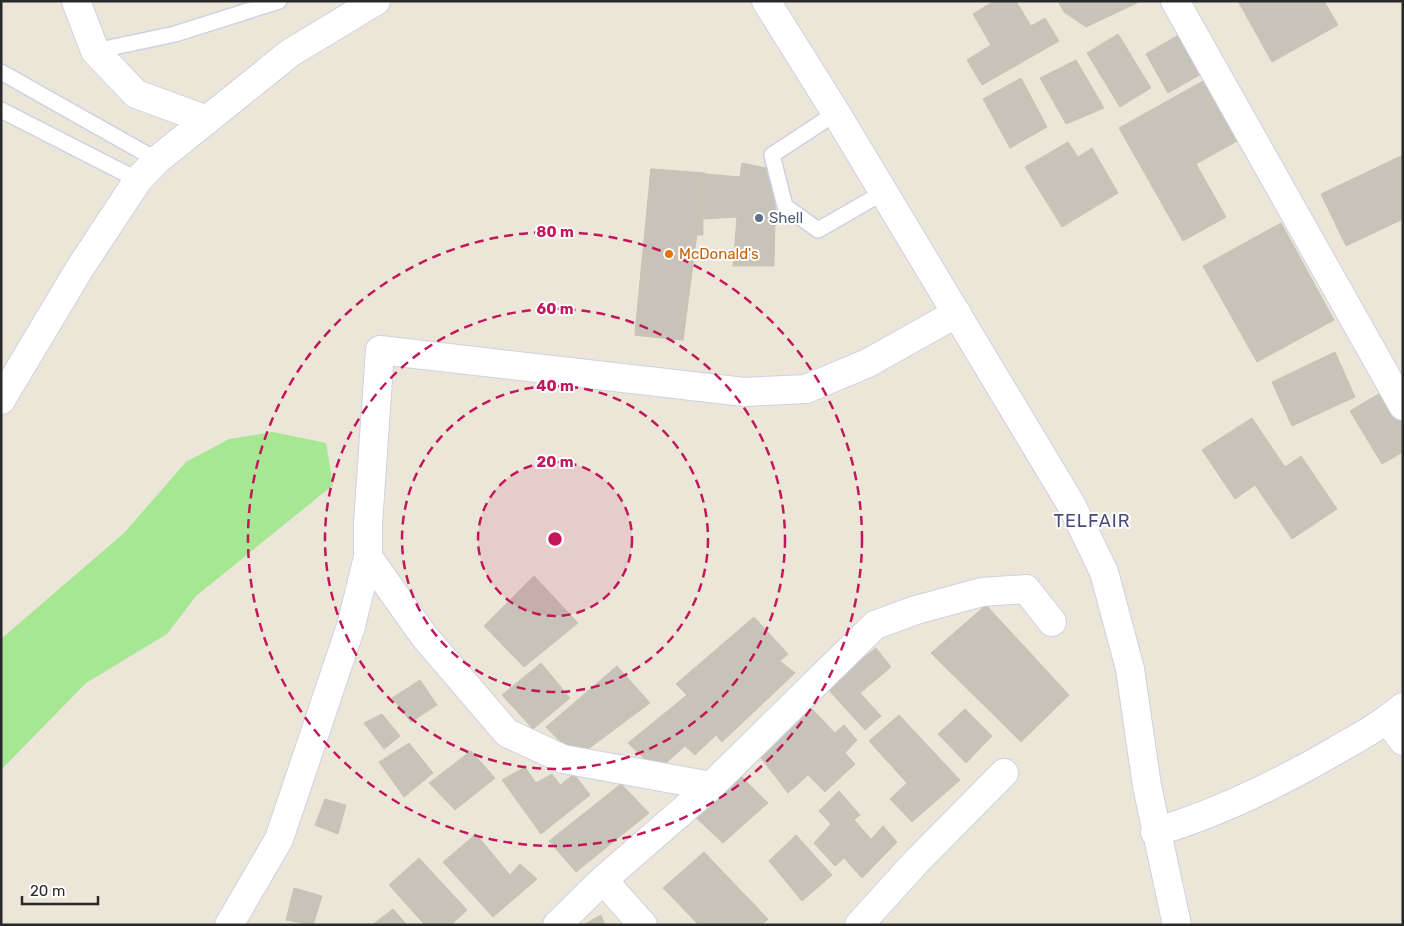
<svg xmlns="http://www.w3.org/2000/svg" width="1404" height="926" viewBox="0 0 1404 926" font-family="Rubik,sans-serif">
<style>
.green{fill:#a5e792}
.building{fill:#c7c3b9;stroke:#c7c3b3}
.lines{fill:none;stroke-linecap:round;stroke-linejoin:round}
.lane-casing{stroke:#ced0e3;stroke-width:18}
.street-casing{stroke:#ced0e3;stroke-width:30}
.secondary-casing{stroke:#ced0e3;stroke-width:30}
.lane{stroke:#fff;stroke-width:15}
.street{stroke:#fff;stroke-width:28}
.secondary{stroke:#fff;stroke-width:28}
.ring{fill:none;stroke:#c2185b;stroke-width:2.5;stroke-dasharray:9 6}
.service-dot{fill:#5c6f8a;stroke:#fff;stroke-width:2}
.food-dot{fill:#e8710a;stroke:#fff;stroke-width:2}
.labels{text-anchor:middle;stroke-width:4;stroke-linejoin:round;paint-order:stroke}
.service-label{font-size:15px;fill:#4e5e75;stroke:#fff;text-anchor:start}
.food-label{font-size:15px;fill:#c56008;stroke:#fff;text-anchor:start}
.quarter-label{font-size:18px;letter-spacing:1px;fill:#464a7c;stroke:#fff}
.centre{fill:#c2185b;stroke:#fff;stroke-width:2.5}
.ring-label{font-size:15px;text-anchor:middle;font-weight:bold;fill:#c2185b;stroke:#fff;stroke-width:4;stroke-linejoin:round;paint-order:stroke}
</style>
<rect width="100%" height="100%" fill="#ece6d9"/>
<path class="green" d="M273 432 326 443 333 485 196 596 167 634 86 683 1 770V639L124 533 186 462 229 439Z"/>
<path class="building" d="M994 1H1016L1031 26 1045 18 1059 41 982 85 967 60 991 45 973 14Z
M1058 1H1141L1086 27 1064 12Z
M1238 1H1324L1338 25 1272 62Z
M1187 30 1210 69 1168 93 1146 54Z
M1118 34 1151 88 1120 107 1087 53Z
M1076 60 1104 108 1066 124 1040 78Z
M1212 76 1246 136 1196 164 1226 217 1183 241 1119 128Z
M1021 78 1047 127 1010 148 983 99Z
M1068 142 1078 157 1092 148 1118 193 1062 227 1025 167Z
M1403 155V219L1346 246 1321 194Z
M742 163 776 170 774 266H733L737 217 703 219V235H695L683 340 635 335 651 169 740 177Z
M651 169 705 173 683 340 635 335Z
M1281 223 1334 320 1257 362 1203 266Z
M1335 352 1355 397 1292 426 1272 382Z
M1387 389 1403 415V452L1382 464 1350 411Z
M1252 418 1285 467 1301 456 1337 509 1292 539 1255 485 1235 499 1202 450Z
M534 576 578 623 524 667 484 626Z
M986 605 1069 695 1021 742 931 653Z
M754 617 788 654 780 661 795 673 722 742 716 735 695 755 685 746 657 771 628 743 687 695 676 684Z
M876 648 891 667 860 693 881 716 865 730 826 687Z
M541 663 570 698 533 729 502 695Z
M617 666 650 703 576 758 546 727Z
M420 680 437 705 411 722 392 698Z
M809 706 835 733 844 725 857 740 845 753 855 764 825 792 808 775 788 793 757 753Z
M965 709 992 736 966 763 938 734Z
M382 714 400 736 384 749 364 723Z
M899 715 960 780 912 822 890 799 907 783 869 741Z
M409 743 433 773 404 797 379 762Z
M471 751 495 778 455 810 429 783Z
M525 767 536 783 552 774 560 785 574 774 590 795 541 834 502 780Z
M736 771 768 803 723 843 691 813Z
M621 784 649 813 576 872 549 841Z
M839 791 860 815 854 820 871 839 883 826 897 842 862 878 844 858 835 866 814 843 831 824 819 811Z
M325 799 346 805 338 834 315 825Z
M476 834 510 875 520 864 537 879 493 917 443 862Z
M796 835 832 875 802 901 769 861Z
M704 852 768 919 762 925H699L663 888Z
M419 858 467 910 451 925H425L389 885Z
M294 888 322 896 313 925 286 920Z
M393 909 407 925H372Z
M601 915 605 925H583Z"/>
<g class="lines">
<g class="lane-casing">
<path id="lane" d="M95 51 175 34 279 1
M1 72 157 160
M1 110 138 180
M836 113 772 155 785 206 818 230 884 192"/>
</g>
<g class="street-casing">
<path id="street" d="M76 1 95 51 136 94 207 120
M766 1 836 113 1072 506 1104 572 1130 669 1147 786 1177 925
M1175 1 1403 406
M1388 720 1403 741
M711 786 563 759 507 733 424 636 368 557V524L380 350 744 392 806 389 868 363 957 313
M1155 832C1219 813 1278 784 1335 751 1359 737 1382 725 1403 707
M603 880 643 925
M229 925 279 839 351 626 368 557
M557 925 603 880 711 786 875 625 916 610 982 592 1026 589 1052 622
M859 925 917 861 1004 773"/>
</g>
<g class="secondary-casing">
<path id="secondary" d="M1 400 80 268 138 180 157 160 290 53 376 1"/>
</g>
<use href="#lane" class="lane"/>
<use href="#street" class="street"/>
<use href="#secondary" class="secondary"/>
</g>
<circle cx="555" cy="539" r="77" fill="#c2185b" fill-opacity=".12"/>
<g class="ring">
<circle cx="555" cy="539" r="77"/>
<circle cx="555" cy="539" r="153"/>
<circle cx="555" cy="539" r="230"/>
<circle cx="555" cy="539" r="307"/>
</g>
<circle class="service-dot" cx="759" cy="218" r="5"/>
<circle class="food-dot" cx="669" cy="254" r="5"/>
<g class="labels">
<g class="service-label">
<text x="769" y="223">Shell</text>
</g>
<g class="food-label">
<text x="679" y="259">McDonald's</text>
</g>
<g class="quarter-label">
<text x="1092" y="527">TELFAIR</text>
</g>
</g>
<circle cx="555" cy="539" r="8" class="centre"/>
<g class="ring-label">
<text x="555" y="237">80 m</text>
<text x="555" y="314">60 m</text>
<text x="555" y="391">40 m</text>
<text x="555" y="467">20 m</text>
</g>
<rect width="1404" height="926" fill="none" stroke="#292929" stroke-width="5"/>
<path d="M22 896v8h76v-8" fill="none" stroke="#292929" stroke-width="2.5"/>
<text x="30" y="896" font-size="15" fill="#292929" stroke="#ffffff" stroke-width="4" paint-order="stroke">20 m</text>
</svg>
